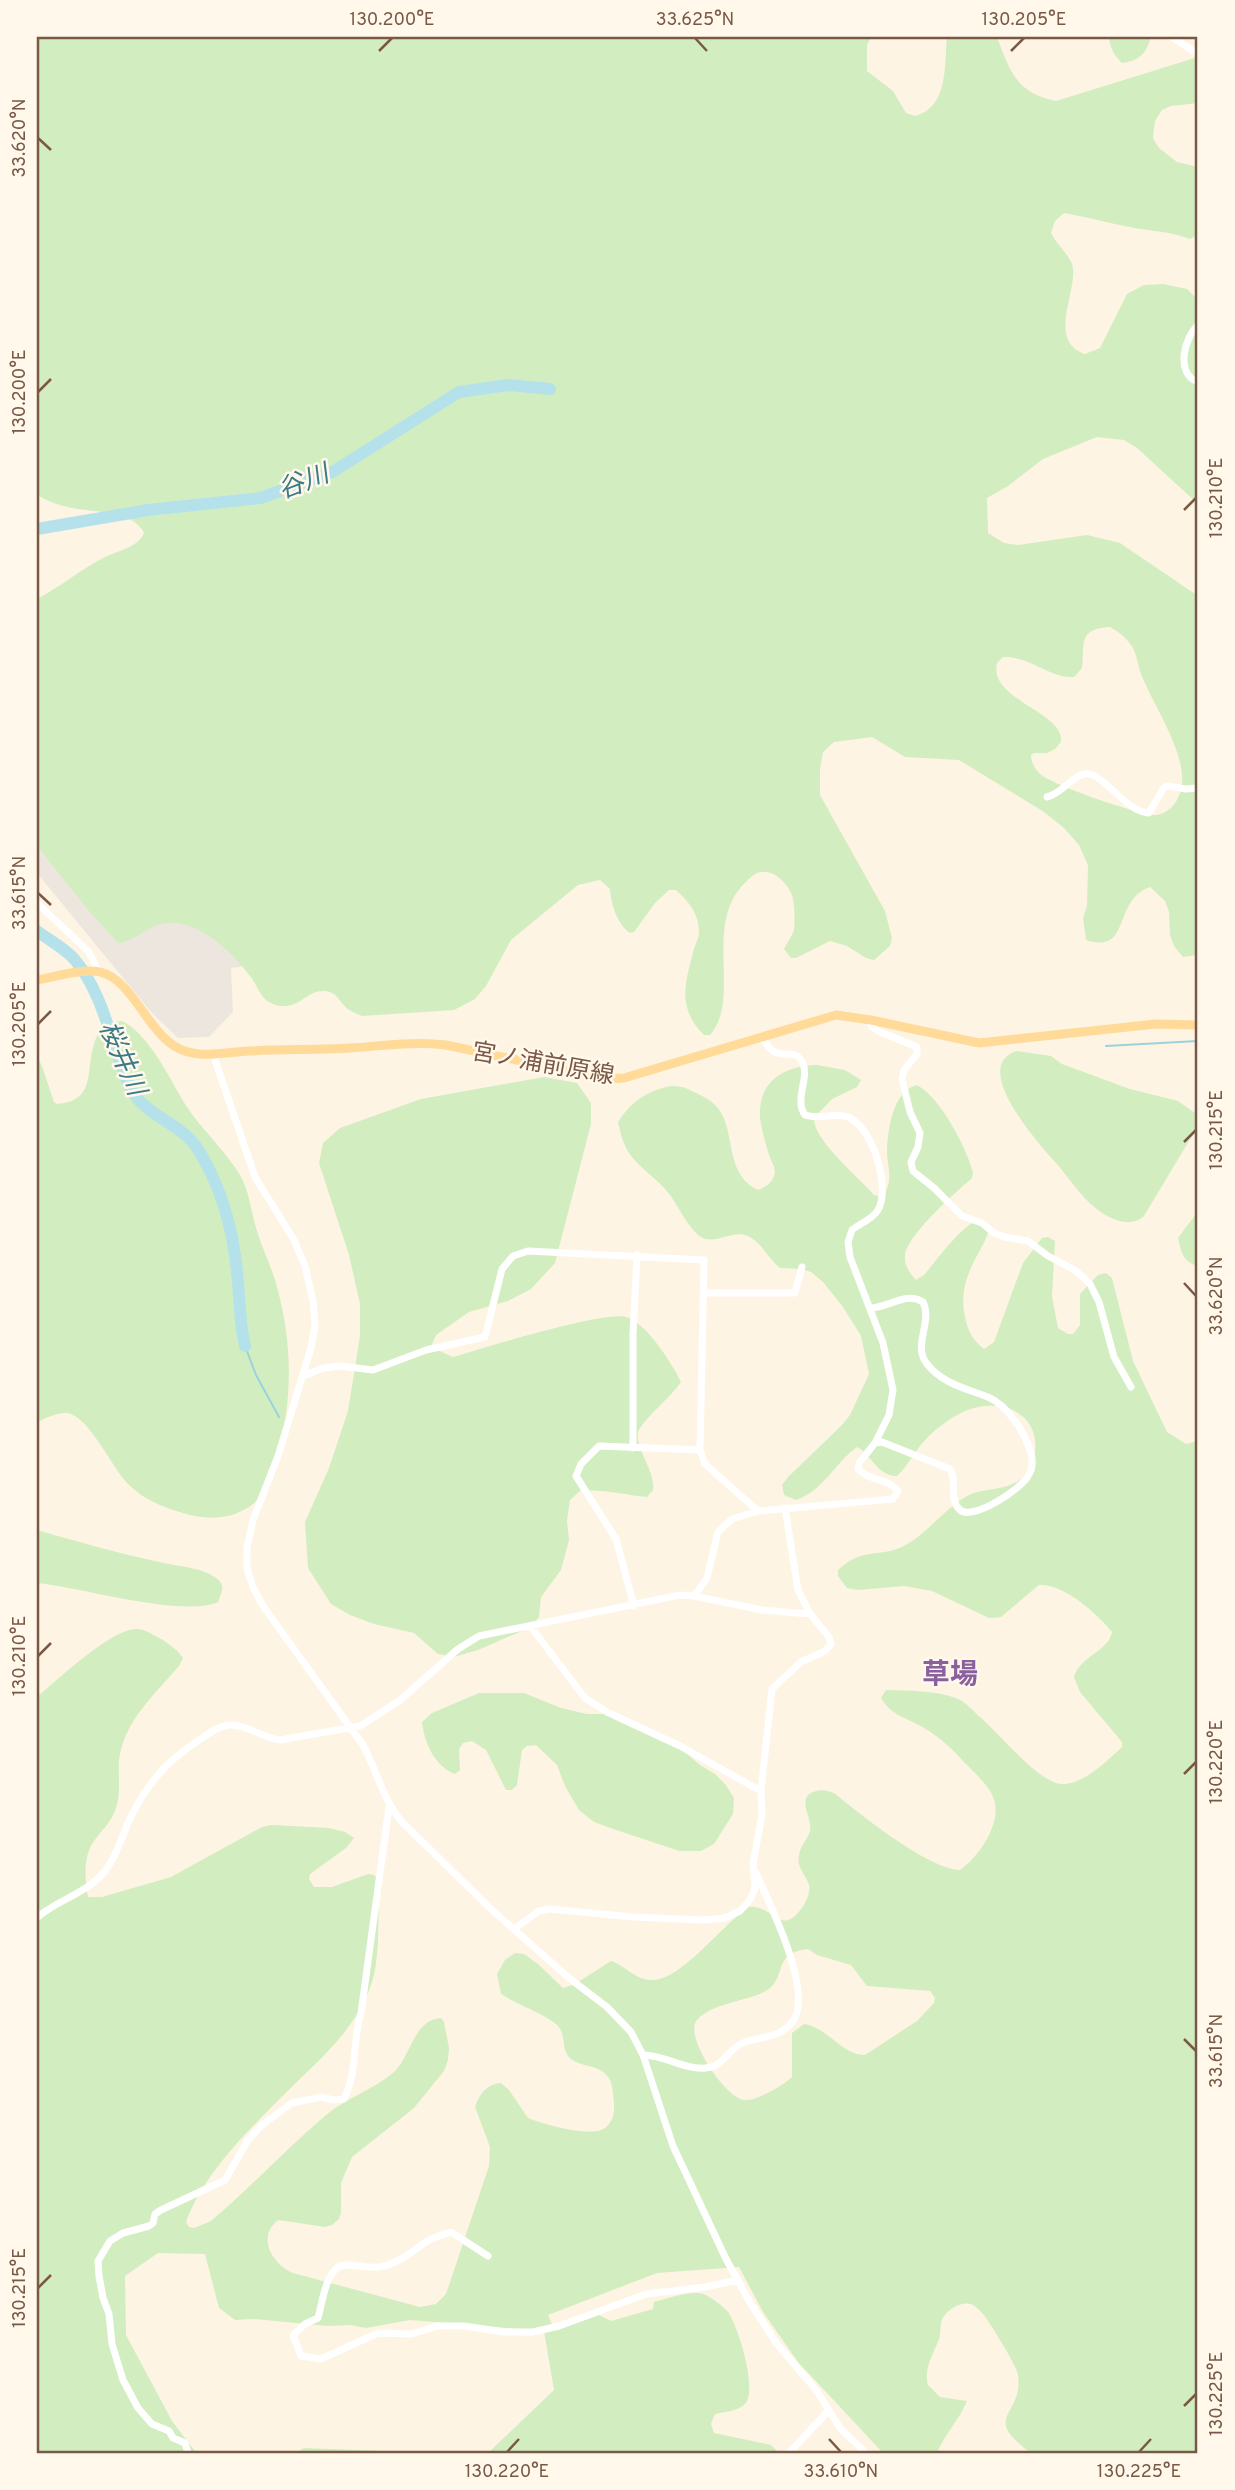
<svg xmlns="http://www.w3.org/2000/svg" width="1235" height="2490" viewBox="0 0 1235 2490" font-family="Overpass,'Noto Sans JP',sans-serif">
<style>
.industrial{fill:#ede6de}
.green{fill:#d2eec0;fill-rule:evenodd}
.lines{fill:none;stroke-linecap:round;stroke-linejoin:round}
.stream{stroke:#9bd2dd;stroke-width:2}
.river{stroke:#b5e2ea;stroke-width:12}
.minor{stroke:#fff;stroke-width:7}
.major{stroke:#ffda99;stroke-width:9}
.ticks{fill:none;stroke:#795946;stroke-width:2.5}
.labels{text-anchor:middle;stroke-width:5;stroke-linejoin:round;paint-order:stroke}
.street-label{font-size:24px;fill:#795946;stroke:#fff8eb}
.water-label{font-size:26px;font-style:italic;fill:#3b7a87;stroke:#fff8eb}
.quarter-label{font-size:28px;font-weight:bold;fill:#8a619e;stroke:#fff8eb}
.neatline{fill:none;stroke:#795946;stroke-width:2.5}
.ticks-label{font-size:18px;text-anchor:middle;fill:#795946}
</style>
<rect width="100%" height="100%" fill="#fef4e3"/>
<path class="industrial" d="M37 797 261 964 231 968 233 1012 209 1037 178 1038 151 1012 37 873Z"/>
<path class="green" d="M37 37H871L867 45V71L893 91 906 113 915 116C949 107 944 65 947 37H997C1010 71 1016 93 1056 101L1198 57V103L1171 106 1162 110 1155 121 1153 138 1159 148 1177 162 1198 167V235L1190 239C1168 231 1157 232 1135 228 1111 224 1088 217 1064 213L1055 221 1051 233C1056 243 1068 254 1072 264 1080 288 1045 340 1085 354L1100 348 1127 294 1144 285 1163 284 1187 289 1198 300V504L1137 448 1124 440 1097 437 1043 459 1008 486 987 498 988 533 1004 543 1018 545 1087 535 1120 543 1198 596V955L1183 957 1174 946 1170 935 1169 912 1165 901 1150 887C1112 900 1132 955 1086 940L1083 918 1087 906 1088 865 1079 845 1064 828 1044 812 959 760 905 757 872 737 834 742 823 752 820 769V795L885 911 892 938 890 946 874 960 866 958 847 946 830 941 796 958H791L784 949C787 943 792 936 794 930 795 921 795 900 791 893 785 880 771 868 757 873 751 876 746 882 741 887 705 929 741 1000 710 1035H704C678 1009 684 986 693 953 694 946 699 939 699 932 699 914 689 902 676 890H669L655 903 634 932 630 933C617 924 611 904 610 889L600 880 578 885 511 940 486 986 475 999 454 1010 362 1016C357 1014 352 1012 348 1009 338 1001 337 991 323 991 305 990 296 1016 269 1002 260 997 256 983 250 976 231 952 200 920 167 923 149 924 135 942 118 943L89 911 37 846V599C60 587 80 570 103 558 116 551 138 548 144 533 133 509 90 513 68 507 57 505 46 500 37 495ZM1110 627C1119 632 1127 638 1133 648 1137 656 1138 665 1141 674 1153 705 1185 750 1182 784 1181 793 1177 802 1171 808 1167 811 1161 815 1156 815 1139 815 1052 785 1040 774 1035 769 1031 763 1031 755L1034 753H1047L1055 749 1061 742C1065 712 988 700 997 663L1003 657C1030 656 1051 679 1074 677L1082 668C1085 644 1077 629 1110 627Z
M1109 37H1151C1146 54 1139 61 1122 63 1114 55 1110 48 1109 37Z
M122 1021C149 1034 170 1079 185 1104 201 1129 225 1150 240 1175 250 1192 251 1213 257 1231 262 1247 270 1264 275 1280 293 1340 294 1403 275 1462 269 1480 265 1496 249 1507 229 1520 205 1520 183 1513 163 1507 144 1500 128 1484 112 1468 89 1416 67 1413 57 1412 46 1418 37 1422V1056L42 1066 54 1102 57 1104C100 1101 83 1065 97 1036L115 1022Z
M1017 1051 1051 1056 1062 1064 1130 1089 1178 1101 1198 1115V1126L1144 1216C1134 1225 1121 1223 1109 1217 1087 1206 1072 1182 1057 1164 1040 1145 968 1066 1017 1051Z
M817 1065 845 1070 861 1080 857 1087 832 1099 814 1118C813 1140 859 1177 874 1195L882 1197C895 1179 887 1169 887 1150 888 1128 893 1091 917 1085 940 1097 967 1148 973 1173L972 1178C956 1192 906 1236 905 1256 904 1265 910 1274 916 1280L924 1275C937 1260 964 1221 982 1219L989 1229C987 1238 982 1246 978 1254 966 1275 960 1294 965 1317 967 1329 973 1341 984 1349L994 1342 1023 1263 1042 1238 1048 1237 1055 1241 1052 1296 1058 1328 1068 1334H1073L1080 1325V1294L1098 1275 1106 1273 1112 1278 1133 1361 1167 1432 1186 1444 1198 1441V2453H1031C979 2415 1024 2417 1018 2375 1017 2366 990 2323 983 2314 980 2311 975 2305 970 2304 960 2301 943 2312 941 2323 940 2329 941 2333 939 2339 934 2353 923 2369 928 2385L940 2397 967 2401C959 2420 945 2434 937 2453H883L798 2362 763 2312 739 2267 657 2273 548 2315 554 2329 597 2314 611 2321 653 2309 654 2302C668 2299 692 2289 706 2295 713 2299 723 2306 728 2312 738 2326 758 2390 745 2404 738 2411 724 2412 715 2414L711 2424 714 2433 771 2445 779 2453H488L554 2390 544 2331 410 2320 366 2328 350 2325 328 2326 253 2319 235 2320 219 2308 205 2254 158 2253 125 2276 126 2335 172 2421 194 2450 199 2453H37V1697C56 1681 114 1626 138 1629 147 1630 155 1636 163 1640 171 1646 177 1649 183 1658L179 1666C155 1694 124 1721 119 1760 118 1776 121 1793 116 1808 111 1824 100 1831 92 1844 83 1860 85 1880 88 1897H102L171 1877 262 1827 271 1825 329 1828 345 1832 354 1838 346 1848 310 1874 309 1879 314 1887H332L368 1874 374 1875 380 1881C377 1911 381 1955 372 1982 359 2022 332 2048 303 2076 262 2117 206 2167 186 2222L189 2227 194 2228 211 2221C250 2188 286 2149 326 2115 346 2098 373 2090 394 2072 410 2058 414 2019 441 2018L444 2022 449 2048 448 2060 444 2071 414 2108 352 2157 341 2183V2213L339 2219 332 2225 325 2227 278 2220C256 2238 273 2264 293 2273L420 2307 436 2304 446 2294 489 2166 490 2147 475 2107C479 2094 487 2084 501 2083L509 2090 528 2118C543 2124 585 2136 601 2130 612 2126 615 2113 614 2103 613 2095 613 2083 608 2077 599 2064 583 2068 571 2059 560 2050 567 2034 557 2025 547 2015 516 2004 501 1994L497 1974 505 1960 515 1953 524 1954 538 1964 563 1988 575 1984 611 1961C624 1965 635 1979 650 1980 680 1983 723 1923 749 1907 765 1904 778 1924 788 1920 799 1917 812 1895 809 1885 806 1874 796 1868 799 1855 800 1846 808 1839 810 1831 813 1818 796 1799 813 1792 821 1789 827 1790 834 1793 860 1814 928 1869 960 1870 972 1861 981 1850 988 1837 1006 1801 990 1788 965 1763 953 1750 940 1737 924 1728 908 1718 891 1716 881 1698L886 1690C909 1691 934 1690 956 1698 965 1701 974 1712 981 1718 999 1733 1041 1786 1064 1784 1085 1783 1107 1761 1122 1747V1742L1080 1692 1074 1677C1080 1656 1109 1651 1112 1632 1098 1614 1063 1583 1039 1585L1001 1617 989 1618 932 1591 904 1586 858 1590 847 1588 838 1576V1570C863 1547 876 1558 902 1547 927 1535 944 1508 969 1495 986 1487 1011 1491 1024 1476 1030 1469 1034 1462 1035 1453 1040 1411 999 1397 965 1411 952 1417 936 1428 926 1439 915 1450 909 1465 897 1476 878 1477 872 1455 857 1447 835 1463 823 1491 796 1500L784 1495 782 1485 788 1477 842 1425 850 1415 869 1374 861 1336 843 1307 823 1282 811 1272 801 1269 780 1268C769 1259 762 1244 750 1237 735 1228 718 1244 703 1238 691 1233 678 1206 670 1195 658 1178 636 1167 626 1148 622 1140 620 1131 618 1122 628 1106 641 1095 659 1089 672 1084 682 1085 694 1092 700 1095 707 1098 713 1103 739 1125 721 1172 758 1190 765 1187 771 1184 774 1176 777 1168 771 1162 769 1155 766 1144 761 1129 760 1117 758 1081 784 1066 817 1065ZM808 1949 817 1955 851 1965 867 1986 930 1991 935 1998 934 2003 917 2021 865 2055C842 2055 827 2027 804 2024L792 2033V2077C784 2085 755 2102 744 2100 725 2098 683 2035 697 2020 714 2002 747 2002 766 1991 788 1978 771 1953 808 1949Z
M544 1077 577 1083 591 1103V1124L555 1263 531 1289 508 1301 469 1312 436 1335 431 1347 453 1357C484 1348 602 1311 626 1317 646 1322 673 1365 681 1382 669 1399 652 1411 640 1428 630 1442 656 1470 653 1490L647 1497C624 1495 602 1489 580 1491L570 1500 567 1521 569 1540 561 1570 541 1597 539 1617 531 1627 478 1650 454 1657 438 1654 414 1633 374 1624 350 1615 331 1604 308 1568 305 1522 329 1468 348 1411 360 1336V1304L349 1255 319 1163 323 1143 340 1128 421 1099Z
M1198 1211V1266C1183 1262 1181 1252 1178 1238Z
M37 1530C79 1542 121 1554 164 1563 181 1567 201 1567 216 1578 226 1585 222 1592 218 1602 184 1618 79 1587 37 1583Z
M479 1693H524L561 1708 587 1714H604L657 1732 679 1747 700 1765 715 1774 726 1785 734 1798 733 1814 714 1844 701 1851H679L616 1830 594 1822 579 1810 565 1786 557 1765 536 1745 527 1746 522 1750 517 1785 512 1790H506L486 1750 472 1741 463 1743 459 1749 460 1770 455 1774C435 1767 424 1742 422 1722L432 1713Z
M304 2448 433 2453H295Z"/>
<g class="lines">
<path class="stream" d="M1106 1046 1198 1041
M245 1346 256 1375 279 1417"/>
<path class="river" d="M37 529 148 510 261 498 334 471 459 392 508 385 550 389
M37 931C49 940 66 949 75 960 105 996 111 1046 130 1087 144 1117 182 1122 199 1151 221 1187 233 1230 237 1272 240 1297 239 1321 245 1346"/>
<path class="minor" d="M1172 37 1198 54
M1198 325C1184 338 1175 374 1198 382
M1047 797C1063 793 1072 776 1084 774 1104 771 1124 812 1149 813L1163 789 1167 786 1186 789 1198 788
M37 903 88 951 99 972
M871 1020V1026L878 1031 917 1047V1054L904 1070 902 1079 910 1112 920 1133 918 1147 911 1162 913 1171 934 1188 962 1216 982 1223 994 1233 1004 1237 1028 1241 1048 1256 1075 1270 1090 1284 1099 1302 1114 1357 1131 1387
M213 1054 255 1177 294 1240 305 1266 313 1301 315 1325 311 1348 278 1456 253 1520 247 1548V1569L253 1587 263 1606 363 1745C377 1771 383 1800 402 1822L491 1909 569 1978 607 2007 631 2032 643 2055 673 2146 726 2259 751 2304 777 2344 817 2391 840 2428 866 2453
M704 1293H795L802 1267
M870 1308C888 1308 906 1291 923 1302 933 1322 912 1346 927 1364 943 1384 965 1388 988 1397 1007 1405 1024 1431 1030 1450 1033 1459 1033 1469 1028 1476 1021 1489 973 1521 960 1510 948 1500 958 1481 950 1469L882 1442 875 1443
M303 1376 323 1368 340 1366 373 1370 426 1350 485 1337 502 1269 513 1256 528 1251 704 1260 700 1450 705 1464 758 1511
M633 1448V1335L637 1255
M694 1596 707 1578 718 1532 732 1519 758 1511 893 1499 898 1491C888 1478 869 1481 858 1469L859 1463 875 1443 889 1415 893 1390 883 1343 850 1257 848 1242 852 1230C860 1223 872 1220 878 1210 891 1188 873 1127 848 1117 834 1112 819 1120 805 1115 793 1098 812 1076 801 1060 792 1046 775 1066 762 1036
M634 1606 616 1539 576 1476 581 1464 599 1446 700 1450
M531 1627 585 1698 607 1712 680 1746 761 1791
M39 1916C61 1898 91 1892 108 1867 117 1853 122 1838 128 1823 144 1788 164 1763 196 1742 206 1736 217 1726 229 1725 246 1724 263 1738 280 1740L360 1726 399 1701 458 1649 479 1636 680 1595 694 1596 762 1610 810 1614
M514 1929 539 1911 549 1909 633 1917 703 1920 725 1918 740 1911 750 1900 755 1888 753 1864 762 1814 761 1791 772 1689 801 1662 825 1651 831 1644 829 1637 810 1614 798 1590 785 1508
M643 2055C665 2055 684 2070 706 2068 724 2067 728 2048 745 2042 761 2037 782 2037 793 2021 814 1991 769 1903 756 1873
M488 2256 451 2232C443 2235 434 2237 426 2242 411 2252 398 2264 379 2267 366 2269 346 2261 337 2268 325 2277 322 2304 318 2318L305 2324 293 2335 301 2356 321 2359 378 2333 412 2334 437 2326H464L504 2332H533L559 2326 646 2294 705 2287 738 2280
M188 2453 185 2443 173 2438 169 2431 152 2424 138 2408 123 2380 112 2344 109 2314 103 2298 99 2276 98 2261 110 2241 123 2233 149 2226 153 2223 155 2214 161 2210 225 2180 248 2140 263 2124 292 2103 321 2097 333 2100 344 2099C358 2071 352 2042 361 2013L389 1807
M789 2453 829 2410"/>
<path class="major" d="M37 980C54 977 84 968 100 972 135 980 149 1040 185 1051 205 1058 228 1052 249 1051 282 1049 316 1050 350 1048 382 1046 413 1041 446 1045L607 1079 624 1078 836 1015 871 1020 979 1043 1156 1024 1198 1025"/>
</g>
<path class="ticks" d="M695 38 707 51M379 51 392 38M1011 51 1024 38M38 138 51 150M38 392 51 379M1184 510 1196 498M38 893 51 905M38 1024 51 1011M1184 1142 1196 1130M1184 1283 1196 1296M38 1656 51 1643M1184 1774 1196 1762M1184 2039 1196 2051M38 2288 51 2275M1184 2406 1196 2394M829 2439 841 2452M507 2452 519 2439M1139 2452 1151 2439"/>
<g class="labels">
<g class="street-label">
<text transform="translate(543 1063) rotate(10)" y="8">宮ノ浦前原線</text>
</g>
<g class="water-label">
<text transform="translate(303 481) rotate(-21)" y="9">谷川</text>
<text transform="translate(123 1058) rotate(66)" y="9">桜井川</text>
</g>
<g class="quarter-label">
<text x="950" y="1683">草場</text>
</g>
</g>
<rect width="1235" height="2490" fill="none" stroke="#fff8eb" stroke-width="77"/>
<rect x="38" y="38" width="1158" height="2414" class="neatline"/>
<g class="ticks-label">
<text x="392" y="25">130.200°E</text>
<text x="695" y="25">33.625°N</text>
<text x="1024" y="25">130.205°E</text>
<text transform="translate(19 138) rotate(-90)" y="6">33.620°N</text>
<text transform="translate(19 392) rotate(-90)" y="6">130.200°E</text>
<text transform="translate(1216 498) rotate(-90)" y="6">130.210°E</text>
<text transform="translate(19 893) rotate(-90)" y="6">33.615°N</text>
<text transform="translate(19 1024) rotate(-90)" y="6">130.205°E</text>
<text transform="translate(1216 1130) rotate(-90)" y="6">130.215°E</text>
<text transform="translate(1216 1296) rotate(-90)" y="6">33.620°N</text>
<text transform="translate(19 1656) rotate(-90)" y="6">130.210°E</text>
<text transform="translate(1216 1762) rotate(-90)" y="6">130.220°E</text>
<text transform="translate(1216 2051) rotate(-90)" y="6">33.615°N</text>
<text transform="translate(19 2288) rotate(-90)" y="6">130.215°E</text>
<text transform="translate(1216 2394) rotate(-90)" y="6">130.225°E</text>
<text x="507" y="2477">130.220°E</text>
<text x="841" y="2477">33.610°N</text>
<text x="1139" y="2477">130.225°E</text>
</g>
</svg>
